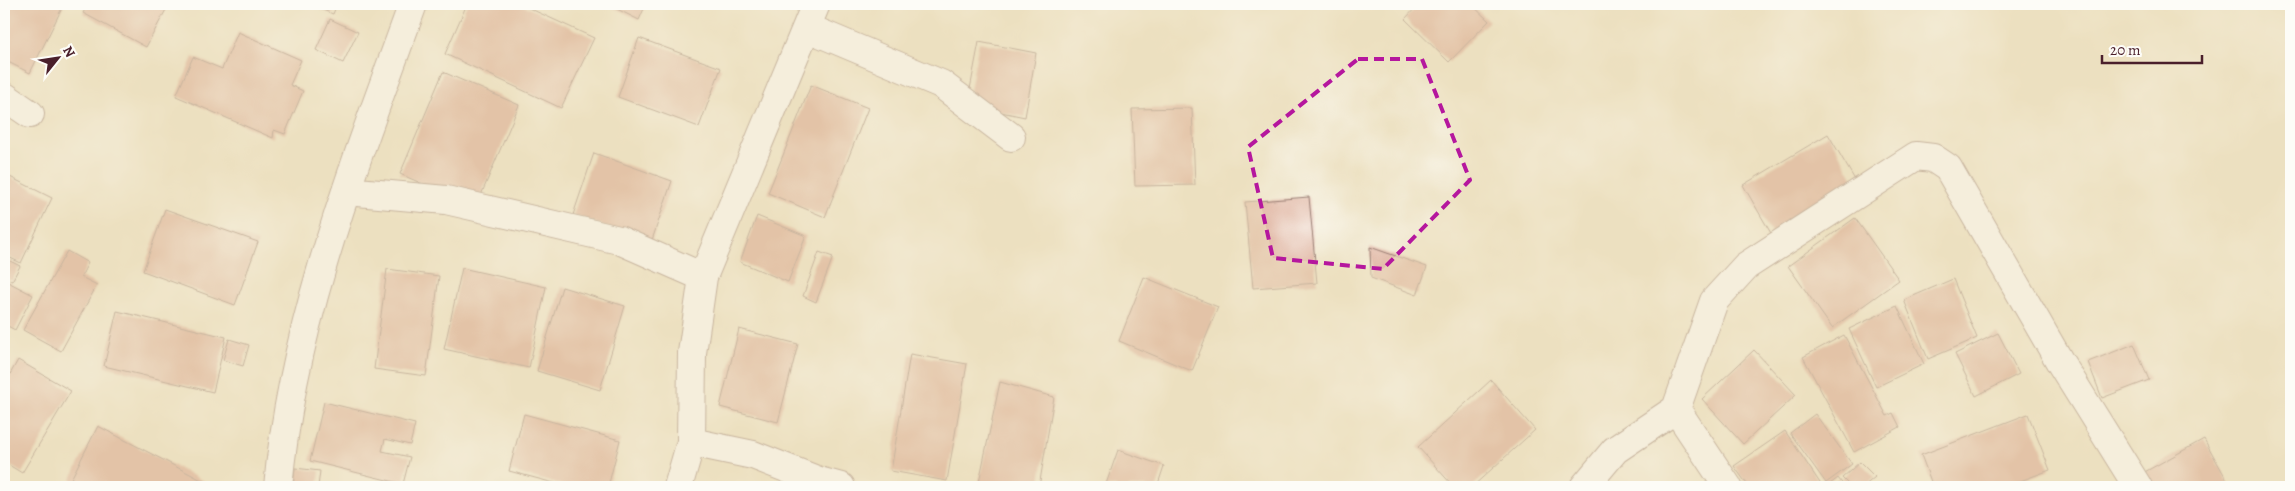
<svg xmlns="http://www.w3.org/2000/svg" width="2295" height="491" viewBox="0 0 2295 491" font-family="Alegreya,serif">
<style>
.building{fill:#d8a18a}
.lines{fill:none;stroke-linecap:round;stroke-linejoin:round}
.minor-casing{stroke:#9b8076;stroke-width:30}
.minor{stroke:#fff;stroke-width:28}
.marked{fill:none;stroke:#b5179e;stroke-width:4;stroke-dasharray:10 6;stroke-linejoin:round}
</style>
<rect width="100%" height="100%" fill="#fdfcf7"/>
<filter id="ink" filterUnits="userSpaceOnUse"><feTurbulence type="fractalNoise" baseFrequency=".02" numOctaves="2"/><feDisplacementMap in="SourceGraphic" scale="10" xChannelSelector="R" yChannelSelector="G"/><feConvolveMatrix kernelMatrix="1 2 1 2 8 2 1 2 1" color-interpolation-filters="sRGB"/></filter>
<filter id="wash" filterUnits="userSpaceOnUse"><feTurbulence type="fractalNoise" baseFrequency=".0096" numOctaves="4" result="noise"/><feDisplacementMap in="SourceGraphic" scale="20" xChannelSelector="R" yChannelSelector="G"/><feGaussianBlur stdDeviation="1.12" result="paint"/><feColorMatrix in="noise" values="0 0 0 0 0 0 0 0 0 0 0 0 0 0 0 0 0 1.4 0 .05"/><feComposite in="paint" operator="in"/></filter>
<g filter="url(#wash)">
<rect width="100%" height="100%" fill="#ece0c0"/>
<g id="blocks">
<path class="building" d="M4 4H64L30 73 4 60Z
M88 4H169L146 47 83 13Z
M308 4H337L333 14Z
M467 4H520L594 38 561 108 445 54Z
M607 4H646L639 20Z
M1419 4H1471L1489 21 1449 62 1405 19Z
M330 19 358 32 343 63 316 50Z
M238 32 301 60 290 85 303 91 285 134 274 130 273 138 176 96 193 57 222 69Z
M639 38 721 68 699 127 618 97Z
M979 42 1036 53 1025 117 967 105Z
M443 72 519 105 476 207 400 174Z
M811 85 868 108 825 217 768 193Z
M1192 108 1195 185 1135 186 1132 109Z
M1828 134 1858 185 1772 235 1743 185Z
M594 153 672 181 651 243 573 215Z
M4 174 52 198 21 263 4 255Z
M1309 197 1317 283 1253 288 1245 202Z
M165 209 258 242 235 305 143 271Z
M757 216 806 236 788 282 740 262Z
M1855 218 1899 280 1832 328 1788 266Z
M1370 247 1427 267 1417 295 1371 278Z
M67 251 88 263 81 277 97 285 61 351 23 330Z
M819 252 833 257 816 302 803 296Z
M4 258 20 266 12 281 4 277Z
M462 268 546 287 529 368 444 349Z
M387 269 439 276 426 376 374 369Z
M1144 277 1218 307 1192 371 1119 341Z
M1953 279 1977 338 1928 359 1904 300Z
M8 282 33 295 15 330 4 324V291Z
M562 287 625 306 600 390 537 371Z
M1897 306 1924 364 1876 387 1849 329Z
M117 311 226 337 213 392 104 366Z
M739 329 798 344 778 422 720 407Z
M1998 333 2019 374 1976 396 1955 354Z
M1844 335 1887 416 1893 413 1900 427 1854 452 1803 357Z
M229 339 249 345 243 366 223 360Z
M2134 344 2149 380 2102 398 2088 362Z
M1754 350 1796 395 1743 444 1702 399Z
M910 354 967 364 947 481 891 471Z
M18 360 71 391 22 473 4 462V385Z
M1491 380 1535 430 1472 487H1454L1418 447Z
M1000 382 1054 397 1039 487H1003L979 482Z
M324 402 415 424 410 445 385 439 382 451 410 457 403 484 310 461Z
M524 414 620 440 608 487H569L509 471Z
M1815 414 1852 464 1826 483 1790 433Z
M2028 414 2050 470 2004 487H1933L1921 455Z
M98 426 215 487H86L71 479Z
M1785 431 1822 486 1749 487 1734 466Z
M2204 439 2231 487H2148L2141 474Z
M1118 450 1164 466 1157 487H1105Z
M1860 462 1875 477 1863 487H1851L1842 478Z
M295 468 320 471 318 487H293Z
M1838 478 1845 487H1826Z"/>
</g>
</g>
<g filter="url(#ink)">
<use href="#blocks" fill-opacity="0" stroke="#9b8076" stroke-width="1"/>
<g class="lines">
<g class="minor-casing">
<path id="minor" d="M808 28 941 84 1011 137
M4 96 30 114
M346 191 446 200 619 240 703 277
M1676 409 1728 487
M691 442 753 455 819 481 841 487
M278 487C293 319 356 161 413 4
M678 487 691 442 692 353 703 277 816 4
M1584 487 1615 450 1676 409 1714 301 1746 266 1916 156 1933 158 1948 168 2060 362 2138 487"/>
</g>
<use href="#minor" class="minor"/>
</g>
</g>
<path d="M0 0H2295V491H0ZM1358 59H1422L1470 180 1383 269 1273 258 1248 147Z" fill="#ece0c0" fill-opacity=".55" fill-rule="evenodd"/>
<path class="marked" d="M1358 59H1422L1470 180 1383 269 1273 258 1248 147Z"/>
<rect width="2295" height="491" fill="none" stroke="#fdfcf7" stroke-width="20"/>
<g transform="translate(58 58) rotate(60)" stroke="#fdfcf7" stroke-width="4" paint-order="stroke">
<path d="M0-4L9 19L0 12L-9 19Z" fill="#4a1f2b"/>
<text y="-8" font-size="14" font-weight="bold" text-anchor="middle" fill="#4a1f2b">N</text>
</g>
<path d="M2102 55v8h100v-8" fill="none" stroke="#4a1f2b" stroke-width="2.5"/>
<text x="2110" y="55" font-size="15" fill="#4a1f2b" stroke="#fdfcf7" stroke-width="4" paint-order="stroke">20 m</text>
</svg>
